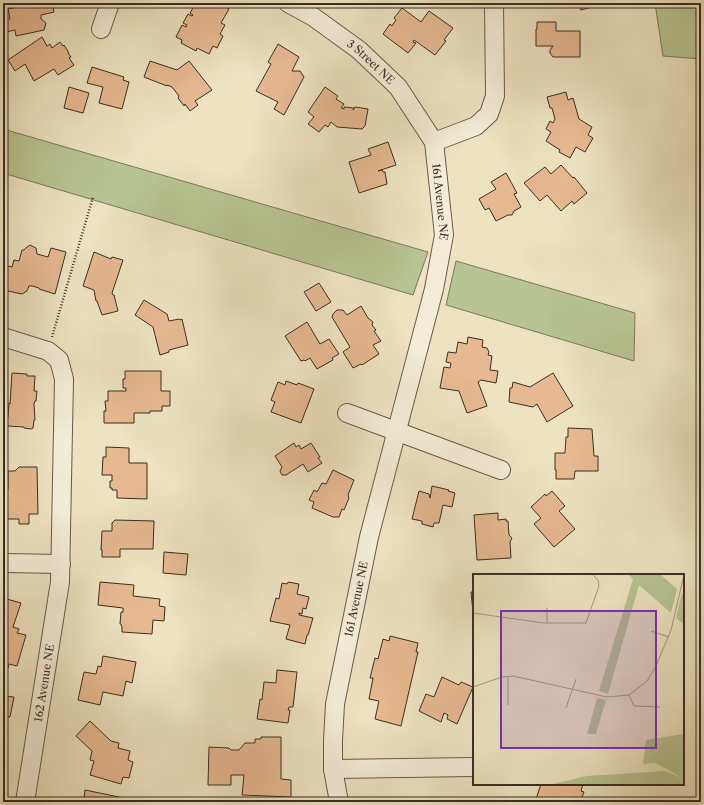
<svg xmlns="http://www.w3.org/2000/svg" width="704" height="805" viewBox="0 0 704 805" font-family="'Libre Caslon Text',serif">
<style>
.green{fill:#b8c493;stroke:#7a785c}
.building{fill:#e6b990;stroke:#3b2d24}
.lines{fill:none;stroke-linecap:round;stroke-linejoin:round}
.minor-casing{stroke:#685a4b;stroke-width:20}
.path{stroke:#3b2d24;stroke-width:2.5;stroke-dasharray:1 2;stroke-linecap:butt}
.minor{stroke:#f3edd7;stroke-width:18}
.labels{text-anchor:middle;stroke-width:3;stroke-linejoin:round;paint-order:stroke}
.street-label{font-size:11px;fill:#3b2d24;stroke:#f3edd7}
.inset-road{fill:none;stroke:#a69a82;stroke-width:1}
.view{fill:#7b2cbf;fill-opacity:0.15;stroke:#7b2cbf;stroke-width:2}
.inset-edge{fill:none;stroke:#3b2d24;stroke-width:2}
</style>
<rect width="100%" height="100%" fill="#ede3c1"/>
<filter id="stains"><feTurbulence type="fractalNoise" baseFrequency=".005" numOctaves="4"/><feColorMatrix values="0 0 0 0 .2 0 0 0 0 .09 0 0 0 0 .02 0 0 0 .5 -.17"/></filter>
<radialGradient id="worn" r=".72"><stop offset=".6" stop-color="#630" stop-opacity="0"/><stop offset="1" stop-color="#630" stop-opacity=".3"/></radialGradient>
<path class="green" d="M655 3H701V59L663 56Z
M3 129 428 252 413 295 3 173Z
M456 261 635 313 634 361 446 305Z"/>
<path class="building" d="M26 3H52L54 12 41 15V19L46 23 44 30 16 36 15 30 6 32 4 20 10 19 8 9 26 5Z
M196 3H222V5L229 9 221 23 225 25 220 34 223 36 217 48 213 46 209 54 197 48 196 51 181 43 182 40 176 37 182 25 186 27 187 25 183 23 188 14 192 16 193 15 190 13Z
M576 3H599V5L581 10 579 4 577 5Z
M402 8 421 22 429 11 453 28 444 40 446 41 435 55 414 40 413 42 416 43 408 53 383 34 390 24 392 26 396 20 394 18Z
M537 22H556V31H580V57H553L550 53V50L553 46H536V29H537Z
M42 37 47 46 50 44 52 48 60 42 63 46 64 45 69 53H68L71 57 69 58 74 65 58 75 54 69 34 81 25 64 15 71 8 60Z
M278 44 299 57 292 71H300L304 77 284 115 274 109 278 102 256 91 271 64 268 62Z
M150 61 177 70 189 61 212 90 195 101 198 105 190 111 185 104 184 106 178 98 179 96 172 87 167 85V86L144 77Z
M92 67 124 77 123 80 129 82 122 109 99 103 103 87 87 83Z
M69 87 89 93 83 113 64 108Z
M325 87 338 96 336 99 344 104 341 108 344 109V107L354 108 353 110 355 107 368 109 365 126 362 129 337 127 331 122 328 127 325 125 319 132 308 124 314 117 308 112Z
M566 92 568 100 573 98 579 119 592 127 588 135 593 138 585 152 576 147 570 158 559 152 560 150 546 141 551 132 546 129 550 121 553 123 555 119 552 108H550L547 97Z
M388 142 396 165 378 171 382 170 383 172H385L387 184 359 193 349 162 371 155 368 149Z
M561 165 573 178 574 177 587 193 574 204 572 201 561 211 547 195 540 201 524 183 545 167 551 174Z
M506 173 517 193 514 194 521 207 514 211 512 215H508L496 221 489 208 485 210 479 199 496 189 491 182Z
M30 245 36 248 37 254 48 257 51 248 66 252 55 294 39 289V288L32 286H29L27 291 22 294 3 290 4 265 12 267 14 260 19 261 22 250H24L27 247Z
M94 252 111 259 112 257 123 260 112 293 113 295H114L118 311 102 315 97 301H96L94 290 83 286Z
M319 283 331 302 316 311 304 292Z
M144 300 167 314 169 321 179 319 180 320 182 319 188 345 169 350V352L160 355 153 327 135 315Z
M361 306 368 318 373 322 372 325 376 330 374 331 381 341 373 345 379 354 362 365 361 364 353 368 343 352 350 347 332 317 333 314 337 310H343L347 315Z
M307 322 320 344 329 339 339 354 332 358 333 360 317 369 310 358 305 361 304 360 301 361 285 336Z
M468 337 483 340 482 347 487 348 489 352 488 355 492 356 490 370 498 371 496 383 481 380 478 382 487 406 467 413 459 391 440 388 444 367 450 368 451 363 446 362 448 352 456 353 458 342 467 344Z
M125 371H161V391H170V406H162V411H150V413H134V423H104V411H106L105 401H108V391H126V388H123V379H125Z
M12 373 27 374V376H35L34 391H37L36 401H35L34 404 35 420H34L33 428 31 429 24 428V427L8 426 6 420 8 417 9 403 10 404Z
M553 373 573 406 547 422 537 404 533 407 509 402 510 388H512L513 382 530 387Z
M286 381 297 385 298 383 314 389 301 423 271 412 275 402 271 400 278 382 285 385Z
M568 428 592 429 594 456H598V471H575L574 479H556V470H555V453H565L566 437H568Z
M294 443 296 447 299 445 301 449 311 443 320 457 318 458 322 463 308 472 303 464 286 475H282L280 471 282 467 275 456Z
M106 447 129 448V463H147V499L117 498V490H112V488H110V481H112V475H102L103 457H106Z
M19 467H37L38 514H29V524H19V519H7V515H3V489H8V471H15Z
M333 470 354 480 348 495 349 498 344 510 342 509 339 517H333L312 508 314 502 309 500 314 490 317 492 322 483 326 484Z
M432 486 449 490 448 491 455 493 452 507 443 505 439 523H434L433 527 422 524V521L412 519 419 491 429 494 430 498Z
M552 491 565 506 559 511 575 529 554 547 534 524 541 518 531 507 545 494 546 496Z
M498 513V520L506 519V521H508L509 535 512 538 510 542 511 558 477 560 474 515Z
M115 520 154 521 153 549H120V557H102V550H101L102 531H112V523Z
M164 552 188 554 186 575 163 573Z
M100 582 134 585 133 596 160 599 159 606 165 607 164 621 153 620 152 634 122 632V628L121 624H120L121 612H123V608L98 605Z
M288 582 299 584 297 594 309 597 306 609 303 608 302 614 299 613V615L313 618 308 635H307L305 644 286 639 290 625 270 621 276 598 279 599 282 583 287 584Z
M471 592H474V612H473Z
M3 598 21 603 13 627 19 629 17 633 26 635 17 666 9 664 8 668 3 667Z
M390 636 418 643 416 652H418L401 726 375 719 379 701 369 699 373 678H370L375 658 378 659 383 639 389 641Z
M103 656 136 662 132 683 126 681 123 696 103 692 100 705 78 700 84 672 96 674 98 666 101 667Z
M277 670 297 672 293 707H289L288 710H290L288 723 257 719 260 699 262 700 264 682 276 683Z
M442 677 459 685 461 682 473 687 457 724 447 719 448 715 444 713 441 722 419 711 426 694 434 697Z
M3 696 14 697 10 717 3 716Z
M90 721 111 741 119 743 118 748 130 751 128 760 133 762 129 778 123 777 121 784 90 775 94 761 90 760 92 751 76 736Z
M261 737H281V779L291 780V797L242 795 244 775H231V785H208L209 747 229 748 231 750H239L245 743H255V739H261Z
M541 784H583L581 791 584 792 580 802 577 800 576 802H535Z
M85 790 119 797 118 802H79L80 797 84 798Z"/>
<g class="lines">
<g class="minor-casing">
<g id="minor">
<path id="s1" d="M288 3 312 16 359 50 398 87 434 142 444 235 434 289 369 537 335 704 333 740V769L339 802"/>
<path d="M101 29 110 3"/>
<path d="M434 142 476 126 489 114 495 96 494 3"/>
<path d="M3 337 48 351 59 360 64 379 60 582 25 802"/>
<path d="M347 413 501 470"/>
<path d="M3 563 61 564"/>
<path d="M333 769 474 767"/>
</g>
</g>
<path class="path" d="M52 337 93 197"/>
<use href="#minor" class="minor"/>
</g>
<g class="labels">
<g class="street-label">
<text dy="4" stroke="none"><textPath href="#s1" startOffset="102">3 Street NE</textPath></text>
<text dy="4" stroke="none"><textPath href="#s1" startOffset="265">161 Avenue NE</textPath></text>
<text transform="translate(356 599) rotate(-78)" y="4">161 Avenue NE</text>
<text transform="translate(44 683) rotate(-81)" y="4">162 Avenue NE</text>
</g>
</g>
<g transform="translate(473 574)">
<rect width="211" height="211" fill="#ede3c1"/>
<path d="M155 0H187L204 15 198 39 166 11 135 120 126 117 160 5ZM209 19 211 21V50L203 44ZM124 124 133 126 123 160H114ZM211 160V208L208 211H76L114 202 192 197 209 204 183 189 170 190 173 166Z" fill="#b8c493"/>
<path class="inset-road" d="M0 39 71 49H113L126 12 125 6 119 0M74 49V34M178 57 196 63M35 102V131M0 113 29 103 40 102 134 123 156 121 174 107 183 92 198 56 211 1M156 121 161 132 187 133M93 134 103 105"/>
<path class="view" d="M28 37H183V174H28Z"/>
<rect width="211" height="211" class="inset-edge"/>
</g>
<rect width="704" height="805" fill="none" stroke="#ede3c1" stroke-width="16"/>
<rect x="4" y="4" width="696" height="797" fill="none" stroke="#3b2d24" stroke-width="2"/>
<rect x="8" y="8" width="688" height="789" fill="none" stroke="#3b2d24"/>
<rect width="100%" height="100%" filter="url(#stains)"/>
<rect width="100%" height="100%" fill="url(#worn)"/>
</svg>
